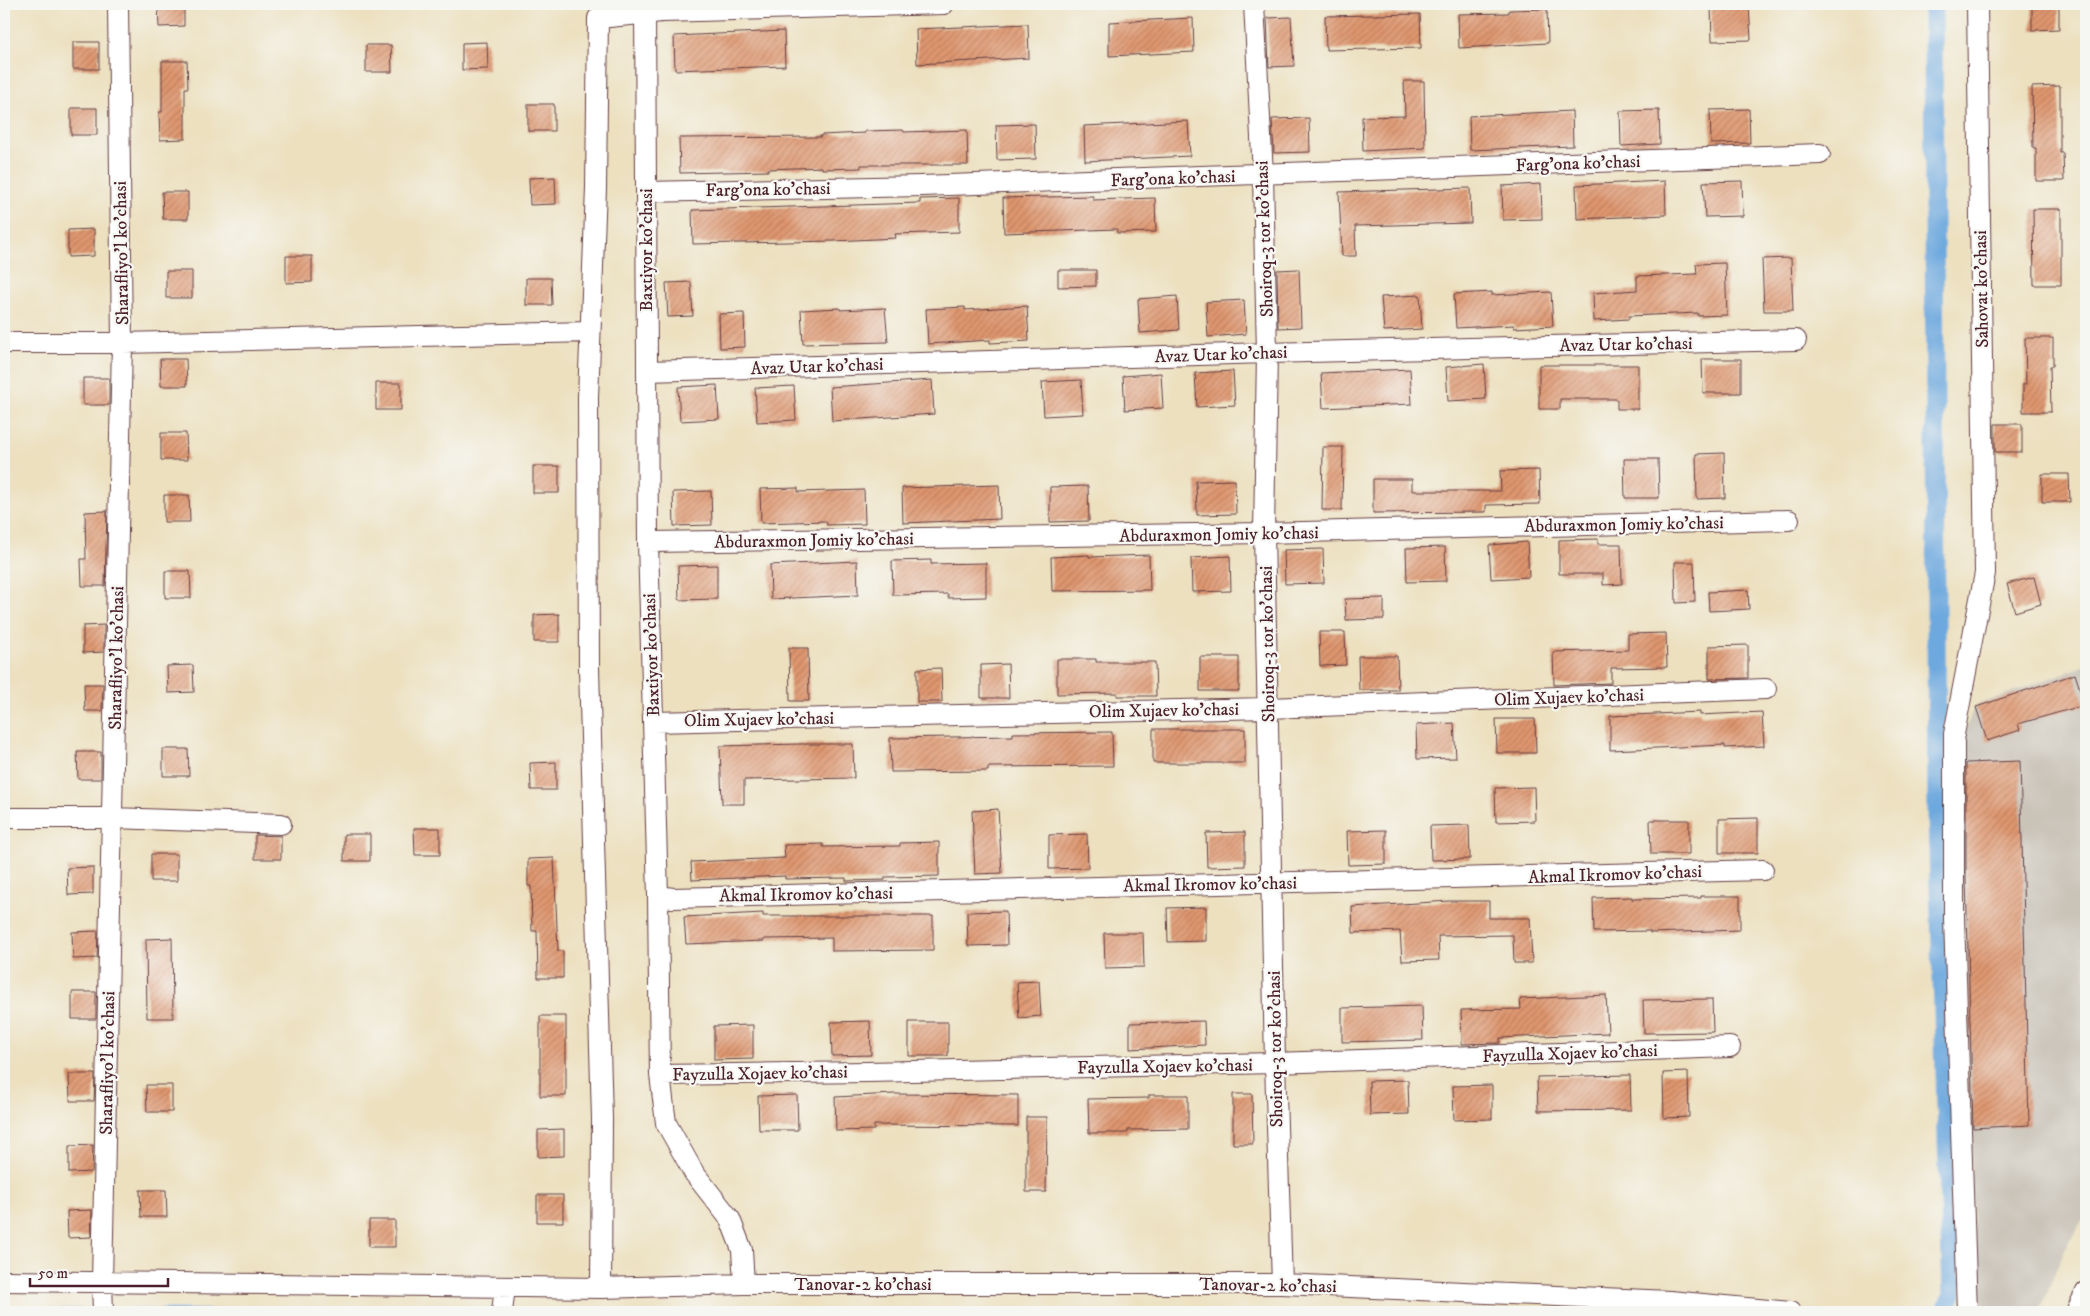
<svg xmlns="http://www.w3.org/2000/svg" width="2090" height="1316" viewBox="0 0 2090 1316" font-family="'IM FELL DW Pica',serif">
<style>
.industrial{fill:#c9c3b8}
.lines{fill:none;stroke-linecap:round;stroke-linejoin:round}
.stream{stroke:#6da8de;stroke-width:5.5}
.canal{stroke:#6da8de;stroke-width:19}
.building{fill:url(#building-hatch)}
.street-casing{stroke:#623c41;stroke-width:22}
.street{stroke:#fff;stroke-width:20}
.labels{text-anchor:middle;stroke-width:4.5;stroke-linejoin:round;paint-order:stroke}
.street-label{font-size:18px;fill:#4a1f2b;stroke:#f6f6f2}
</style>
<defs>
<pattern id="building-hatch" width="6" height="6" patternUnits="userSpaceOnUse" patternTransform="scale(1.25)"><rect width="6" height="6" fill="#df9770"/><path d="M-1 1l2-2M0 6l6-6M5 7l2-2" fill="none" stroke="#b77b5c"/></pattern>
</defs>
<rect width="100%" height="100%" fill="#f6f6f2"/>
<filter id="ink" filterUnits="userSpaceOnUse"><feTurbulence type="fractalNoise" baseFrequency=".02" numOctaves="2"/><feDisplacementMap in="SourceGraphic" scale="10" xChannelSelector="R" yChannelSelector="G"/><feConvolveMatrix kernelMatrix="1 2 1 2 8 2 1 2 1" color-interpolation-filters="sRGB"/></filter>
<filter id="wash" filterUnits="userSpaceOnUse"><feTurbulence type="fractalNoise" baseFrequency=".0096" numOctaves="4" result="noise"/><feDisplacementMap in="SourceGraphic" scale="20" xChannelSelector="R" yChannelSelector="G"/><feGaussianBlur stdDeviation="1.12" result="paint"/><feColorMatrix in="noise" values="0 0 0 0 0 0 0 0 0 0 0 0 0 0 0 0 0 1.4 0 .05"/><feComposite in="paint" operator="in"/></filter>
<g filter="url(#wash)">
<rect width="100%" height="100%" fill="#ece0bf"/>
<path class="industrial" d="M2086 665V1214L2063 1252 2040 1312H1975L1960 747 1974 706Z"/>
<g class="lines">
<path class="stream" d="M4 1311 299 1312"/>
<path class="canal" d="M1933 4 1937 820 1952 1296 1945 1312"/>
</g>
<g id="blocks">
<path class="building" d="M158 4H184V26L159 27Z
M2032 4H2059V29L2032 30Z
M1749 6 1751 40 1712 41 1711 7Z
M1547 9 1548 43 1459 48 1458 14 1509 13V10Z
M1420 14 1421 48 1326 50 1325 16Z
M1291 17 1294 66 1269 67 1267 18Z
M1193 18 1194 52 1109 56V22Z
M1028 24 1029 58 917 64 916 29Z
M784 31 785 66 675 70 674 36Z
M73 42H99V69H73Z
M487 42 488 69 462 70V43Z
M366 45H391L392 72H366Z
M162 61H187L188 88H185V139L160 140 159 112H162Z
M1404 81H1424L1425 148 1363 151 1362 117 1405 116Z
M2060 86V153H2063L2064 181H2036V148H2033L2032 87Z
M528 104H554V131H528Z
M71 108H97V135H71Z
M1749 109 1750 143 1711 144 1710 110Z
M1659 110 1660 144 1621 146 1620 111Z
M1572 111 1573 146 1470 150 1469 116Z
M1309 118 1310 152 1274 153 1272 119Z
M1188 121 1190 156 1085 161 1084 126Z
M1035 124 1036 159 997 160 996 125Z
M903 130 904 132 967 130 968 165H861V168L822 169V167L768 169V171L680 173 679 138 821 137V135L865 133V131Z
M555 177 556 204 530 205 529 178Z
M1665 181 1666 215 1577 219 1576 185Z
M1742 181 1743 216 1705 217 1703 182Z
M1541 184 1542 219 1503 220 1502 186Z
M1470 188 1471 223 1355 226 1356 256H1342L1339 192Z
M162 192H188V219H163Z
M1093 196V200L1155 198 1156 232 1117 233V229L1004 233 1003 198Z
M959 198V232L895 234 896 238 834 241 693 244 692 210 920 203V199Z
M2033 209H2061V285H2034Z
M94 229V256L68 257V230Z
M286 256H312V282L286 283Z
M1791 258 1793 311H1764L1762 259Z
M1725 263 1727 315 1698 316V313L1629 316V319L1594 321 1593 293 1637 290V276L1697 274 1696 264Z
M1299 269 1301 327 1278 328 1277 270Z
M1058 270H1096V286L1058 287Z
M166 271H192V298H166Z
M526 278H551L552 305H526Z
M691 282 693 316 668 317 666 283Z
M1492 292V295L1551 292 1553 326 1514 328V325L1456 328 1454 294Z
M1420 295 1422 329 1384 331 1381 297Z
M1177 296 1179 330 1140 333 1138 299Z
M1244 300 1246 334 1208 337 1206 302Z
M1027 306 1029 341 990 343V340L928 344 926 309 965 307V310Z
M840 308V310L885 308 888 342 803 344 801 310Z
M744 313 745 347 720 348 719 314Z
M2025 338H2053V366H2050L2051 412H2023V384H2026Z
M160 359H186L187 386H161Z
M1702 359H1741V393H1703Z
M1484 364 1486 399 1448 401 1446 367Z
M1539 365H1638V409H1617V399H1560V409H1539Z
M1410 369 1412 404 1323 408 1321 373Z
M1233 371 1235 405 1197 407 1195 373Z
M1161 373 1163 408 1125 410 1123 376Z
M83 378H109V405H83Z
M932 380 934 414 832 421 830 387Z
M1081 380 1083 414 1044 416 1042 382Z
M376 383H401V410H376Z
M717 385 719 419 680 421 678 387Z
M794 386 796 420 757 422 755 388Z
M1995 424H2022V452H1995Z
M161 433H186L187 460H161Z
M1323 447H1343L1342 510H1322Z
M1724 453 1725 498 1697 499 1696 454Z
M1624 459H1658L1659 498H1625Z
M533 466H559V493H533Z
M1539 470 1540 504 1486 505V512L1373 513V479H1412V491H1501L1500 471Z
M2042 474H2069L2070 502H2042Z
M1235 480 1236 514 1197 515 1196 481Z
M999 485 1000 519 903 523 902 488Z
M1088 486 1089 521 1050 522V487Z
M798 488V492L864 490 865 524 827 525 826 521 761 523 760 489Z
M711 491 712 525 674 526 673 492Z
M164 495H189L190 522H164Z
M107 511 105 586H82L81 559H86L85 512Z
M1598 539V544H1621L1622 584 1603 585V574H1559V540Z
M1527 542 1529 577 1491 579 1489 545Z
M1445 547 1446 581 1407 582 1406 548Z
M1323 549 1324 583 1285 584 1284 550Z
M1089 555V557L1149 555 1150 590 1052 591 1051 557Z
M1230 556 1231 591 1192 592 1191 558Z
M931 560V564L986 563V597L948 598V594L893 595 892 561Z
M857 561 858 595 771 599 770 565Z
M1675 562H1694L1695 602 1676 603Z
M717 565V599L679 600 678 566Z
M165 571H190L191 598H165Z
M2034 577 2041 604 2015 612 2007 584Z
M1748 590 1749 609 1709 611 1708 592Z
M1384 598V619L1346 620 1345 599Z
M559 614V642H534V615Z
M104 625V652L83 653V626Z
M1319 632H1345L1346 665 1320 666Z
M1666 633 1667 667 1611 668V683L1554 685 1553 652 1628 650V634Z
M1748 645V678L1709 679V646Z
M789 648H808L809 701H790Z
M1358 656H1397L1398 690H1359Z
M1200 657H1239V691H1200Z
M1057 659H1096V662H1155L1156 696H1117V693L1057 694Z
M1008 664 1009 698H981V665Z
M193 665 194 692 168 693 167 666Z
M941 668 942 702H917V669Z
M2075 674 2085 705 2018 724 2020 730 1987 741 1976 707Z
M84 684H103L102 711H85Z
M1700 712V715L1762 712 1764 746 1725 748V745L1610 750V716Z
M1496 719H1535L1536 753H1497Z
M1454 723 1456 758 1417 759 1416 725Z
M1153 729H1245V763H1153Z
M1112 732 1113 766 988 767V771L891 772 890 738 1013 736V733Z
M799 744H853L854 778 744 780V804H722L720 746Z
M163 749H188L189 776H163Z
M77 752H101V779H78Z
M2020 761 2029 1125 1973 1128 1966 877V763Z
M556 762V790H531L530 763Z
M1534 787 1535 821 1496 822 1495 788Z
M998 809 1002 873 975 874 972 811Z
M1758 818V853H1719V819Z
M1650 820H1689V854H1651Z
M1469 825 1470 859 1431 860 1430 826Z
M414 828H440V855H415Z
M1386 830V864L1348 865 1347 831Z
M1245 832V866L1207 867 1206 833Z
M344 834H370V861H344Z
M1087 834 1088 868 1049 869V835Z
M255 835 281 836V859H255Z
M939 842V876L885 877V880L846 881V878L785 879V876L692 880 691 862 785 858 784 845 823 844V847L900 846V843Z
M151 854H177V881H151Z
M554 858 558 951H563V978H538L537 931H532L531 886H528V859Z
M93 867V894L68 895 67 868Z
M1701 896H1740V930L1650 933V931L1594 932 1593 898 1632 897V899L1701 898Z
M1450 901H1489V918H1530L1532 963H1514L1513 935 1438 936 1439 960 1402 961 1400 931 1353 933 1352 907Z
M1206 907V941L1168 942 1167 908Z
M1006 911 1007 945 968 946 967 912Z
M763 913V916H933V950L832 951V938L764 939V941L686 944 684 917Z
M98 931 97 958 73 959 72 932Z
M1104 933H1143L1144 967 1105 968Z
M172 938 173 1018H147L146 939Z
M1039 981 1041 1016 1019 1018 1017 982Z
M72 992H96V1019H72Z
M1606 995 1608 1033 1500 1038V1043L1462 1044 1461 1010 1521 1009 1520 999Z
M1712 999 1713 1032 1644 1033 1643 1000Z
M1422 1006 1423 1040 1342 1042V1008Z
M540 1016H566V1096H540Z
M870 1021 871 1055 832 1056 831 1022Z
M1204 1021 1205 1045 1130 1049V1023Z
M909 1022H948V1056H909Z
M753 1025V1059L714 1060V1026Z
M1688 1072 1689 1117 1664 1118 1663 1073Z
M69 1074H95L94 1101H70Z
M1630 1075 1631 1110 1538 1111 1537 1077Z
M1408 1080 1409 1114 1370 1115 1369 1081Z
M146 1085H172V1112H147Z
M1492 1085V1119L1454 1120 1453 1086Z
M894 1094 1018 1095V1126L874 1125V1130L836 1131 835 1097Z
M1233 1094H1252L1253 1144H1233Z
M797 1095 798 1130H759L758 1096Z
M1149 1095H1188V1129L1128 1130V1133H1089L1088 1099 1149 1098Z
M1026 1117H1047L1046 1192H1026Z
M564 1129V1156L538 1157V1130Z
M93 1145 92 1172 69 1173V1146Z
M140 1190H166L167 1217H141Z
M537 1195H563V1222H537Z
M92 1210 91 1237 68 1238 67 1211Z
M369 1220H395V1247H369Z"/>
</g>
</g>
<g filter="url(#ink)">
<use href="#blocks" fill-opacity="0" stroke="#623c41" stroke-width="1"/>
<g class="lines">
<g class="street-casing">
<path id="street" d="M645 4 648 542 658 896 660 1075 666 1123 694 1173 730 1219 742 1250 744 1284
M1254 4 1263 175 1267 353 1264 533 1275 1063 1282 1284
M646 192 921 186 1820 154
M4 343H122L590 332
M647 371 1267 353 1796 340
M648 542 1264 533 1789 520
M653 722 1268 708 1766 689
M4 818H113L281 824
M658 896 673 898 1763 870
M660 1075 868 1072 1275 1063 1730 1047
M4 1281 601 1288 744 1284H1282L1670 1301 1791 1312
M601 1288 602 1118 589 668 588 398 596 188 598 18 662 12 944 4
M103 1312 102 1282 122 343 118 4
M502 1312 505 1287
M1967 1312 1954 918V734L1985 573 1977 4
M2076 1312 2086 1292"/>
</g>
<use href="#street" class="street"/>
</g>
</g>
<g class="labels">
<g class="street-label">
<text transform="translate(1578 163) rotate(-2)" y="6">Farg'ona ko'chasi</text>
<text transform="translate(1173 178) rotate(-2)" y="6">Farg'ona ko'chasi</text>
<text transform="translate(768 189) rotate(-1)" y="6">Farg'ona ko'chasi</text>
<text transform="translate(1264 239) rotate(-92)" y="6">Shoiroq-3 tor ko'chasi</text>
<text transform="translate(646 250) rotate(-90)" y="6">Baxtiyor ko'chasi</text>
<text transform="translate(121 253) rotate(-91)" y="6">Sharafliyo'l ko'chasi</text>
<text transform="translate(1981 289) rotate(-91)" y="6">Sahovat ko'chasi</text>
<text transform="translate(1626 344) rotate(-1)" y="6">Avaz Utar ko'chasi</text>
<text transform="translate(1221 354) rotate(-2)" y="6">Avaz Utar ko'chasi</text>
<text transform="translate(817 366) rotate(-2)" y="6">Avaz Utar ko'chasi</text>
<text transform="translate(1624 524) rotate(-1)" y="6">Abduraxmon Jomiy ko'chasi</text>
<text transform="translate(1219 534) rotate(-1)" y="6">Abduraxmon Jomiy ko'chasi</text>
<text transform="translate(814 540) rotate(-1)" y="6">Abduraxmon Jomiy ko'chasi</text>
<text transform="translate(1267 644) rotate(-91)" y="6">Shoiroq-3 tor ko'chasi</text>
<text transform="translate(651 655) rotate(-92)" y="6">Baxtiyor ko'chasi</text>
<text transform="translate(116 658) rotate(-89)" y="6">Sharafliyo'l ko'chasi</text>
<text transform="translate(1569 697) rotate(-2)" y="6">Olim Xujaev ko'chasi</text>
<text transform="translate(1164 710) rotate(-1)" y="6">Olim Xujaev ko'chasi</text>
<text transform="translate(759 719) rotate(-1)" y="6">Olim Xujaev ko'chasi</text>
<text transform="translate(1615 874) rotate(-2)" y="6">Akmal Ikromov ko'chasi</text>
<text transform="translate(1210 884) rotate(-1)" y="6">Akmal Ikromov ko'chasi</text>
<text transform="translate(806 894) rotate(-1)" y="6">Akmal Ikromov ko'chasi</text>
<text transform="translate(1275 1049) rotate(-91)" y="6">Shoiroq-3 tor ko'chasi</text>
<text transform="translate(1570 1053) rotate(-2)" y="6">Fayzulla Xojaev ko'chasi</text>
<text transform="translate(107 1063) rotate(-89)" y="6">Sharafliyo'l ko'chasi</text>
<text transform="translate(1165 1066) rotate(-1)" y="6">Fayzulla Xojaev ko'chasi</text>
<text transform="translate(760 1073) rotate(-1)" y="6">Fayzulla Xojaev ko'chasi</text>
<text x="863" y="1290">Tanovar-2 ko'chasi</text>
<text transform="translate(1268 1285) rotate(1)" y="6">Tanovar-2 ko'chasi</text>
</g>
</g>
<rect width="2090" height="1316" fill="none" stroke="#f6f6f2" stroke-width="20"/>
<path d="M30 1278v8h138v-8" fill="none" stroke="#4a1f2b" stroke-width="2.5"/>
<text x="38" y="1278" font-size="15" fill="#4a1f2b" stroke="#f6f6f2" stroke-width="4" paint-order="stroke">50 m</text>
</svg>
